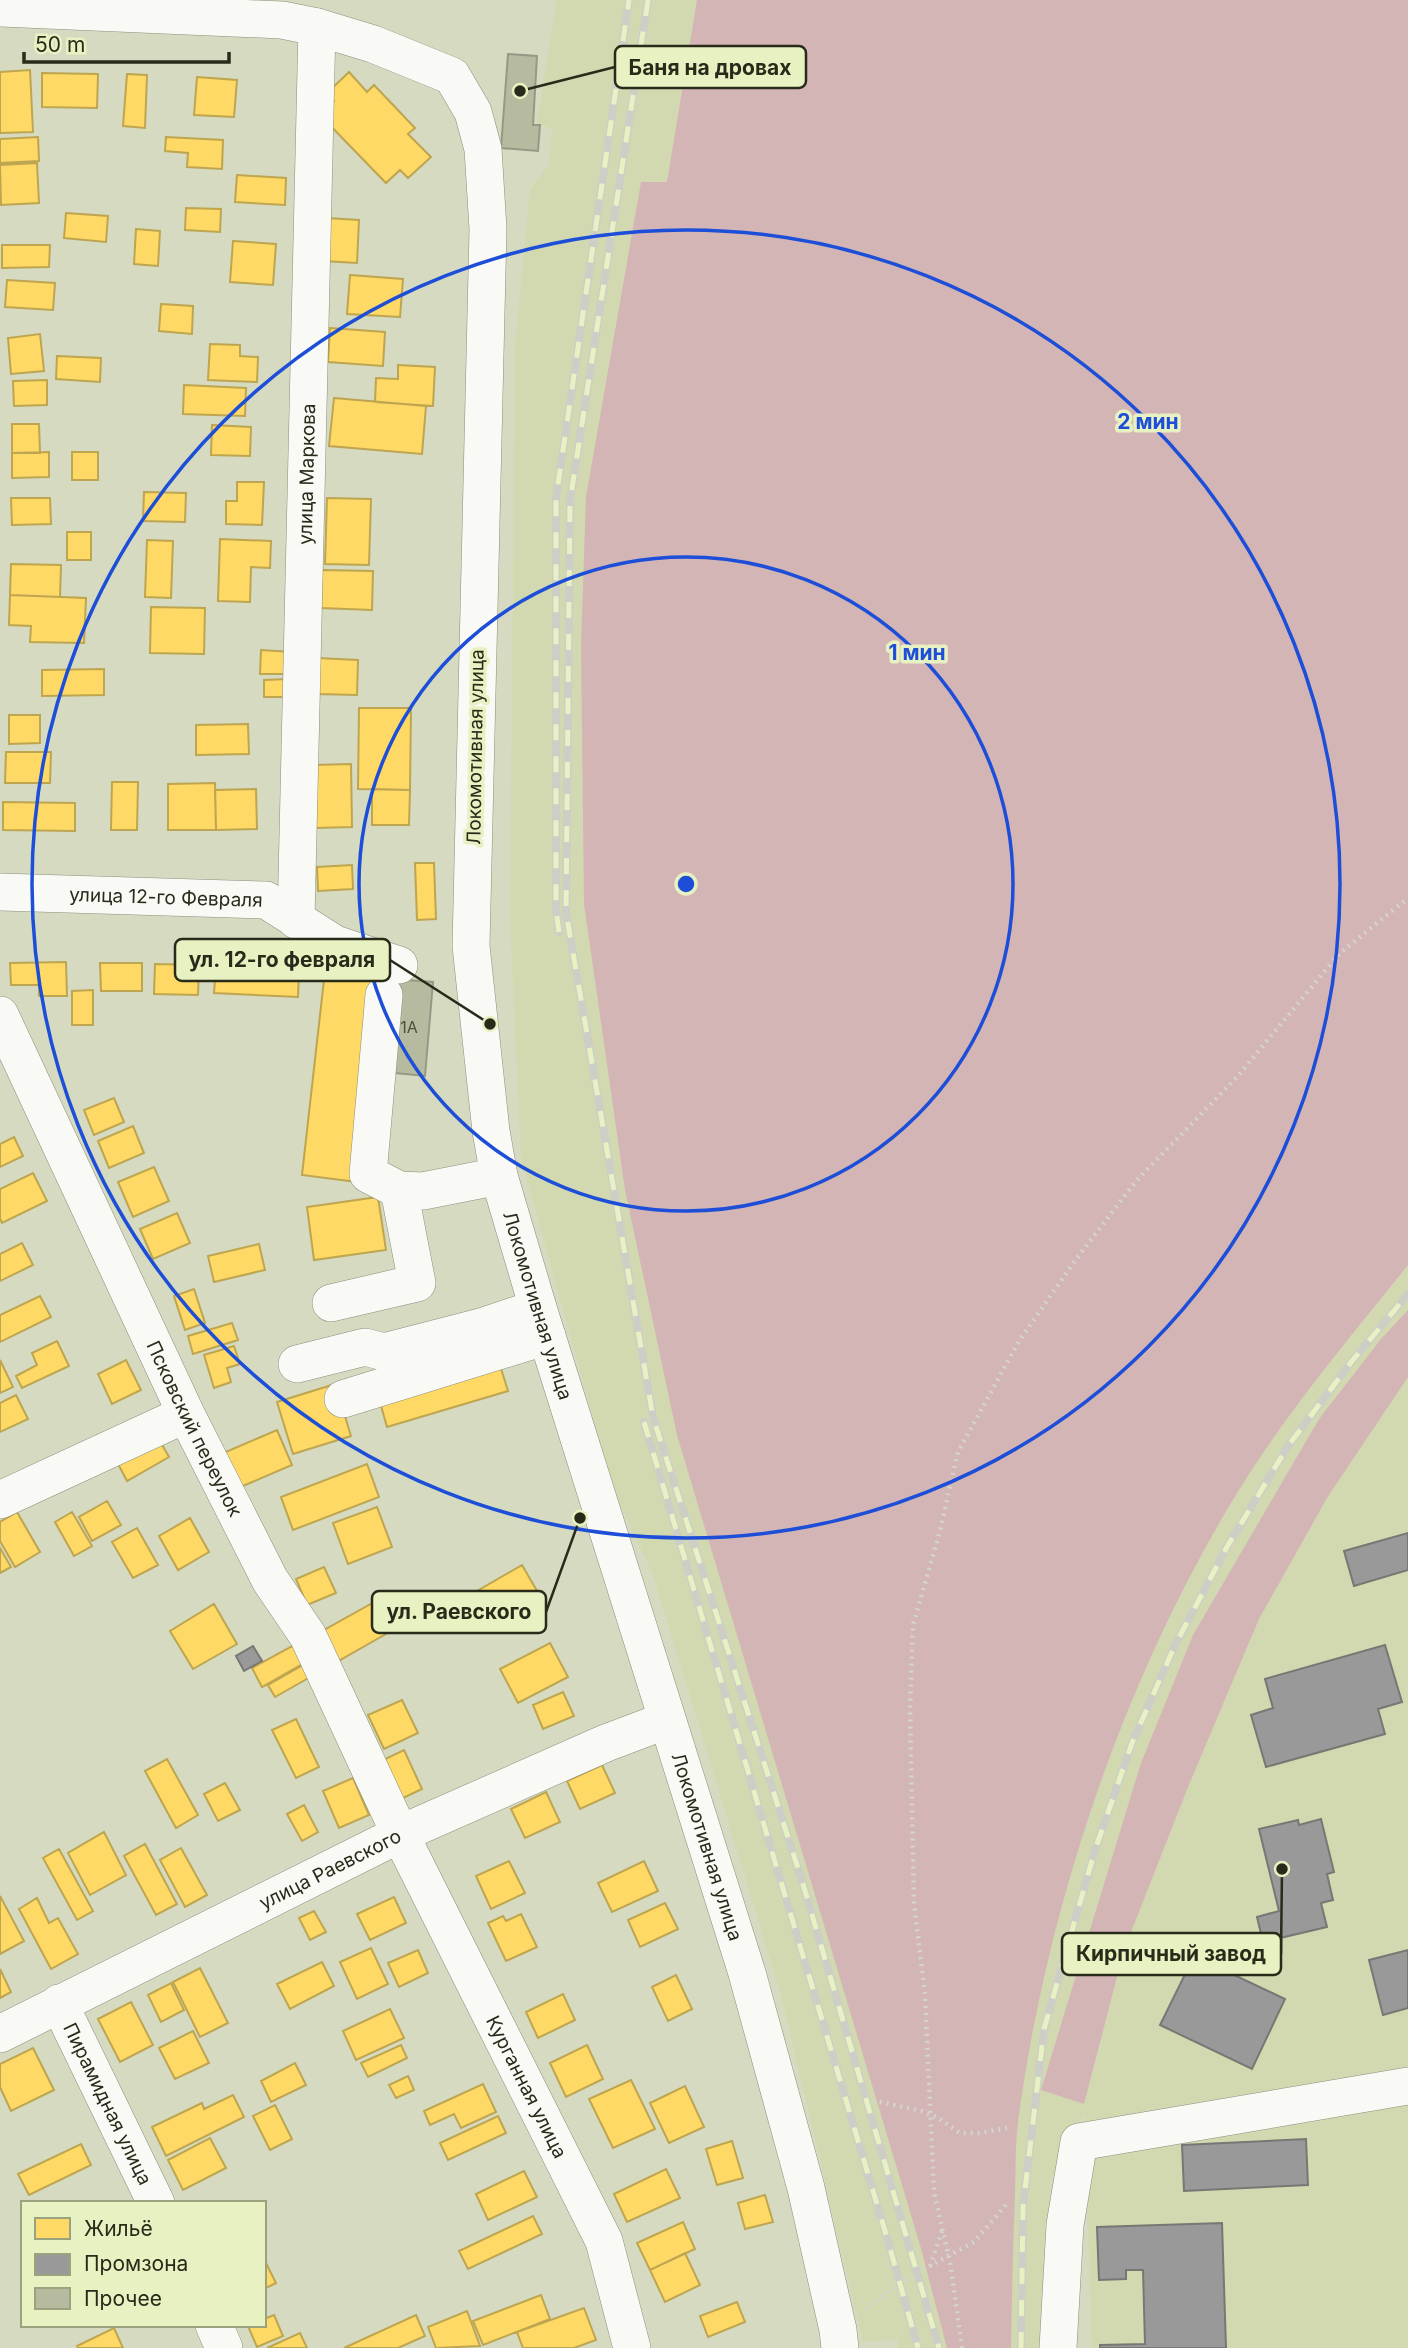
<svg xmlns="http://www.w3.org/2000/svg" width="1408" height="2348" viewBox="0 0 1408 2348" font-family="Inter,sans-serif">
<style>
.built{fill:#d2d9b0}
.green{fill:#d4b5b5}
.homes{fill:#ffd966;stroke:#bea54f;stroke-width:2}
.industry{fill:#999;stroke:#777873;stroke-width:2}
.building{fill:#b6bba0;stroke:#969985;stroke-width:2}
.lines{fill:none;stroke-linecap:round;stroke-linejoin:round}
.minor-casing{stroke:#8b8e7b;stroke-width:38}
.path{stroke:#d4d5ce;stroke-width:4.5;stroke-dasharray:2 5;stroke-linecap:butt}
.minor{stroke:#f9f9f6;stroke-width:37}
.rail-casing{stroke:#cdcfc7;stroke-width:8}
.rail{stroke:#e8f1c1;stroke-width:5;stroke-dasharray:16;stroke-linecap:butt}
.ring{fill:none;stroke:#1d4ed8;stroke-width:3.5}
.labels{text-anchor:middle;stroke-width:7;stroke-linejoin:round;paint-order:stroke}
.number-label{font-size:16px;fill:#4c4f3b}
.street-label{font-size:19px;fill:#282b19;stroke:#e8f1c1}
.centre{fill:#1d4ed8;stroke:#e8f1c1;stroke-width:3.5}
.ring-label{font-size:21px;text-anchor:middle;font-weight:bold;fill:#1d4ed8;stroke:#e8f1c1;stroke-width:7;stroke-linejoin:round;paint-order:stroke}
.leader{fill:none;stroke:#282b19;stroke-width:2.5}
.callout-dot{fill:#282b19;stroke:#e8f1c1;stroke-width:2.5}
.callout{fill:#e8f1c1;stroke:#282b19;stroke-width:2.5}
.callout-label{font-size:21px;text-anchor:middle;font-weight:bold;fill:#282b19}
</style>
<rect width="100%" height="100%" fill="#d5dac0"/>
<path class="built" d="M557 0H719L1210 1259 1408 1066V2348H1092L1084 2114 1050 2181 1046 2348H898L897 2339 863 2342 781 1995 653 1575 613 1489 521 1158 510 917 515 346 530 189 549 165 552 129 537 123Z"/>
<path class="green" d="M697 0H1408V1265C1347 1341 1281 1419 1231 1503 1121 1686 1046 1911 1018 2122 1015 2146 1016 2170 1015 2194 1013 2245 1012 2297 1011 2348H947L920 2245 677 1435 625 1190 584 904 581 646 586 497 641 182H667Z
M1408 1310V1377L1327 1498 1259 1619 1188 1787 1124 1950 1084 2104 1041 2090 1141 1763 1193 1635 1319 1419 1381 1339Z"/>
<path class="homes" d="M30 70 33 132 0 133V72Z
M349 72 367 92 374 85 415 128 408 134 431 157 408 178 400 170 386 183 319 114 334 101 327 93Z
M42 73 98 74 97 108 42 107Z
M127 74 147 75 145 128 123 126Z
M197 77 237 80 234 117 194 115Z
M38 137 39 161 0 163V139Z
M166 137 223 140 222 169 187 167 188 153 165 151Z
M37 163 39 203 1 205 0 165Z
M237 175 286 178 285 205 235 202Z
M186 208 221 209 220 232 185 230Z
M66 213 108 216 106 242 64 238Z
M326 218 359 220 357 263 324 261Z
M136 229 160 231 158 266 134 264Z
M233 241 276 244 273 285 230 282Z
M2 245H50L49 267 2 268Z
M350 275 403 279 400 317 347 314Z
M7 280 55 283 53 310 5 307Z
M161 304 193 306 192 334 159 331Z
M330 328 385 332 383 366 328 362Z
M40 334 44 371 11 374 8 338Z
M210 344 240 345V356L258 357 257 382 208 380Z
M57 356 101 358 100 382 56 379Z
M398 365 435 367 433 406 375 402 376 378 398 379Z
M47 380V405L14 406 13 381Z
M184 385 246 388 245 416 183 414Z
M334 398 426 406 422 454 329 446Z
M12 424H39L40 453H12Z
M212 425 251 427 250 456 211 455Z
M49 452V477L12 478V453Z
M72 452H98V480H72Z
M237 482H264L262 525 226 524V501H237Z
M144 492 186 493 185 522 143 521Z
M11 498H50L51 524 12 525Z
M327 498 371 499 369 565 325 564Z
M67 532H91V560H67Z
M220 539 271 541 270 568 251 567 250 602 218 601Z
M147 540 173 541 171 598 145 597Z
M11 564 61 565 60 597 10 595Z
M322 570 373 571 372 610 321 608Z
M10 595 86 598 84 643 30 642 31 626 9 625Z
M151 607 205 608 204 654 150 653Z
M261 650 292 652 291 674H260Z
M317 658 358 660 357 695 316 694Z
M104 669V695L42 696V670Z
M289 679 290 697H264V680Z
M359 708H411L410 790 358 789Z
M9 715H40V743L9 744Z
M248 724 249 754 196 755V725Z
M6 752H51L50 783H5Z
M351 764 352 827 314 828V765Z
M112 782H138L137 830H111Z
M215 783 216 830H168V784Z
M256 789 257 829 216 830 215 790Z
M372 789 410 790 409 825H372Z
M3 802 75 803V831L3 830Z
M415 863H434L436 919 417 920Z
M352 865 353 889 318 891 317 867Z
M66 962 67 996H39V985H11L10 963Z
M100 963H142V991H101Z
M155 964 199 965 198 995 154 994Z
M216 967 299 970 298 997 214 993Z
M325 971 372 976 357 1115V1182L302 1175Z
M93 990V1025H72V991Z
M114 1098 124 1122 94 1135 84 1110Z
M133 1126 144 1153 109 1168 98 1141Z
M14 1137 23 1156 0 1167V1144Z
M154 1167 169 1201 133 1217 118 1182Z
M33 1173 47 1201 2 1223 0 1218V1189Z
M378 1197 386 1250 314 1260 307 1207Z
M177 1213 190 1243 153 1259 140 1229Z
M22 1243 33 1265 0 1281V1254Z
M259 1244 265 1270 214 1282 208 1256Z
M194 1289 205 1323 185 1330 174 1296Z
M40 1296 51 1317 0 1342V1315Z
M232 1323 238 1340 193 1354 188 1336Z
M57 1341 69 1366 22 1388 16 1376 37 1365 32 1353Z
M234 1346 240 1364 227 1368 231 1382 214 1388 204 1355Z
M498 1359 508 1391 387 1427 378 1395Z
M0 1360 13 1387 0 1393Z
M126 1360 141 1390 112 1404 98 1374Z
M335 1384 351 1436 293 1454 277 1402Z
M16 1395 28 1419 0 1432V1403Z
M277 1430 292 1465 236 1489 221 1454Z
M157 1436 169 1457 127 1481 116 1460Z
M367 1464 379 1497 293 1530 281 1497Z
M107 1501 121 1525 92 1541 79 1517Z
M377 1507 392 1547 348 1564 333 1523Z
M17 1512 40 1552 15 1567 0 1541V1522Z
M72 1512 92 1546 74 1556 55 1522Z
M190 1518 209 1552 178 1570 159 1536Z
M137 1528 158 1565 133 1578 112 1542Z
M0 1548 11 1567 0 1573Z
M522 1565 537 1591 485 1622 470 1595Z
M324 1567 336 1593 307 1605 296 1579Z
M376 1601 393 1630 333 1664 317 1634Z
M214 1604 237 1644 193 1669 170 1631Z
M550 1643 568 1677 518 1703 500 1669Z
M294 1645 304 1663 262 1687 252 1668Z
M305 1664 312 1676 275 1697 268 1685Z
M563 1692 574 1716 543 1729 533 1705Z
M402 1700 418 1733 384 1749 368 1715Z
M296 1719 319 1767 296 1778 272 1730Z
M404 1750 422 1789 399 1800 381 1761Z
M167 1759 198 1815 176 1828 145 1771Z
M602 1765 615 1793 580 1809 567 1781Z
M353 1778 369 1815 339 1828 323 1791Z
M225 1783 240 1810 218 1821 204 1794Z
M546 1792 560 1822 525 1838 511 1809Z
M304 1805 318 1832 302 1841 287 1814Z
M104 1832 126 1875 90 1895 68 1853Z
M145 1844 177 1904 156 1915 124 1856Z
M181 1848 207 1895 185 1907 160 1860Z
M59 1849 93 1911 77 1920 43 1858Z
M509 1861 525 1893 491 1909 476 1876Z
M644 1861 658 1891 612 1912 598 1883Z
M0 1896 24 1941 0 1954Z
M394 1897 406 1923 370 1940 357 1914Z
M37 1898 49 1923 58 1918 78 1954 51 1969 19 1909Z
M665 1903 678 1929 640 1947 628 1920Z
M314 1911 326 1932 310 1940 299 1918Z
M521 1914 537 1947 506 1961 488 1923 503 1916 506 1921Z
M371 1948 388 1984 357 1999 340 1962Z
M418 1950 428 1973 399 1987 388 1963Z
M322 1962 334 1986 290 2009 277 1984Z
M200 1968 228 2023 200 2037 173 1982Z
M0 1969 11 1992 0 1998Z
M676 1975 692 2009 668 2021 652 1987Z
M171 1983 184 2010 161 2022 148 1995Z
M563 1994 575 2020 538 2038 526 2012Z
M131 2002 153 2045 120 2062 98 2019Z
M390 2009 404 2038 356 2060 343 2031Z
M193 2031 209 2063 175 2079 159 2048Z
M401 2045 407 2058 368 2077 361 2063Z
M587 2045 603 2079 566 2097 550 2063Z
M33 2048 54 2090 11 2111 0 2087V2064Z
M295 2063 306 2085 271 2102 261 2081Z
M408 2076 414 2090 396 2098 389 2085Z
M631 2080 655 2129 613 2148 589 2099Z
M483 2084 496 2112 461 2128 454 2114 430 2125 424 2111Z
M685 2086 704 2127 669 2143 650 2103Z
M233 2095 244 2117 166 2156 152 2127 202 2103 204 2109Z
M275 2105 292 2139 270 2150 253 2116Z
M498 2116 506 2133 448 2160 440 2143Z
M210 2138 226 2168 183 2190 168 2160Z
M732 2141 743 2178 717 2185 706 2149Z
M81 2144 91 2165 29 2195 18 2174Z
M666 2169 680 2198 627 2222 614 2194Z
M524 2171 537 2197 488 2220 476 2194Z
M765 2195 773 2222 745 2229 738 2203Z
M533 2216 542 2234 468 2269 459 2251Z
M683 2222 695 2249 650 2270 637 2243Z
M685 2253 700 2285 665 2302 650 2270Z
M264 2259 276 2283 264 2289Z
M541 2295 550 2319 483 2345 473 2321Z
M737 2302 745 2322 708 2337 700 2316Z
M584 2308 596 2340 574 2348H523L517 2332Z
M467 2311 480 2346 436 2348 428 2327Z
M274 2315 283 2336 257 2347 248 2326 264 2325V2319Z
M416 2315 425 2336 398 2348H344Z
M114 2328 123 2348H78L77 2346Z
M300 2333 307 2348H267Z"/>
<path class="industry" d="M1408 1533V1570L1354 1586 1344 1551Z
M1385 1645 1402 1702 1378 1709 1385 1734 1266 1767 1251 1715 1273 1708 1265 1679Z
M253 1646 262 1661 244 1671 236 1656Z
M1321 1819 1334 1872 1327 1874 1333 1900 1321 1903 1327 1927 1263 1942 1257 1917 1279 1911 1259 1829 1298 1820 1299 1825Z
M1408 1950V2008L1383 2015 1369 1960Z
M1194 1956 1285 1999 1252 2069 1160 2025Z
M1306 2139 1308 2185 1184 2191 1182 2145Z
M1222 2223 1226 2348H1100V2345L1145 2344 1143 2270H1126V2279L1099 2280 1097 2227Z"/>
<path class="building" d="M508 54 537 56 533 125H540L538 151 501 148Z
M393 979 433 982 425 1076 385 1072Z"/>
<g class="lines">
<g class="minor-casing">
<g id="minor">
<path id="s1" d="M0 8 282 20 317 27 373 44 452 76 473 112 483 149 488 229 471 946 491 1131 499 1176 538 1308 747 1973 806 2188 838 2330 840 2348"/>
<path id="s2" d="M0 892 266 900 335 944 399 965"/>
<path id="s3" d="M296 920 317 27"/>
<path d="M384 995 368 1174 399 1190 423 1191 499 1176"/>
<path id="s4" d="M0 1015 186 1414 270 1580 308 1636 400 1834 604 2241 632 2348"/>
<path d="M331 1303 417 1283 399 1190"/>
<path d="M297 1364 365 1347 384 1352 481 1327 538 1308"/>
<path d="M343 1399 547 1336"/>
<path d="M0 1500 186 1414"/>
<path id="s5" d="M59 2003 156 2203"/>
<path id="s6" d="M0 2034 400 1834 606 1743 667 1720"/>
<path d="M214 2325 224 2348"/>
<path d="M1058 2348 1065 2225 1079 2142 1408 2086"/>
</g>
</g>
<path class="path" d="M866 2099 922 2111 940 2119 960 2133H979L1007 2128
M930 2266 942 2231
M865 2309 913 2275 974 2242 1006 2205
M962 2348 951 2267 934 2192 925 1994 914 1904 910 1710 913 1625 940 1531 958 1452 1019 1341 1074 1262 1136 1181 1237 1077 1339 954 1408 898"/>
<use href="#minor" class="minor"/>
<g class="rail-casing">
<path id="rail" d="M648 0 570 501 566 912 653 1417 803 1884 939 2348
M559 932 556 910V498L629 0
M644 1422 888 2241 918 2348
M1021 2348 1023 2207 1044 2029 1095 1850 1132 1743 1175 1645 1227 1547 1288 1446 1352 1361 1408 1294"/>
</g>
<use href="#rail" class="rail"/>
</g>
<g class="ring">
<circle cx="686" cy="884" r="327"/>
<circle cx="686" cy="884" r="654"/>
</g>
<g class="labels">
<g class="number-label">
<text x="409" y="1033">1А</text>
</g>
<g class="street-label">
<text dy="7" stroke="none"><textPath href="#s3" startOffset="446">улица Маркова</textPath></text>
<text transform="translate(475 747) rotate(-89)" y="7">Локомотивная улица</text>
<text dy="7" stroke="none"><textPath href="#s2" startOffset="166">улица 12-го Февраля</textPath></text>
<text dy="7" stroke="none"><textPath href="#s1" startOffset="1706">Локомотивная улица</textPath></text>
<text dy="7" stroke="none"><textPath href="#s4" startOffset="457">Псковский переулок</textPath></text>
<text dy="7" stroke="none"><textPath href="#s1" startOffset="2273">Локомотивная улица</textPath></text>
<text dy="7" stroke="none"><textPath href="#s6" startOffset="369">улица Раевского</textPath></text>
<text dy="7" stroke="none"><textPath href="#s4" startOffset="1195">Курганная улица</textPath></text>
<text dy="7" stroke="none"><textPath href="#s5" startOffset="112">Пирамидная улица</textPath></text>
</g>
</g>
<circle cx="686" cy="884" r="10" class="centre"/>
<g class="ring-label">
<text x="1148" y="429">2 мин</text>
<text x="917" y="660">1 мин</text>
</g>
<path class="leader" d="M520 91L615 67M490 1024L390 960M580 1518L546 1612M1282 1869L1281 1954"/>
<g class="callout-dot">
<circle cx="520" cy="91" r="7"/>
<circle cx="490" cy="1024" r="7"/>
<circle cx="580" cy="1518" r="7"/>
<circle cx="1282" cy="1869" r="7"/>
</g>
<g class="callout">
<rect x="615" y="46" width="191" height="42" rx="7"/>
<rect x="175" y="939" width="215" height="42" rx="7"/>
<rect x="372" y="1591" width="174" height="42" rx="7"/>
<rect x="1062" y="1933" width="219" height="42" rx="7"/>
</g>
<g class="callout-label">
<text x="710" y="75">Баня на дровах</text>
<text x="282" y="967">ул. 12-го февраля</text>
<text x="459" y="1619">ул. Раевского</text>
<text x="1171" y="1961">Кирпичный завод</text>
</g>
<rect x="21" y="2201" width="245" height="126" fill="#e8f1c1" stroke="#9ba27e" stroke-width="2"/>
<rect x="35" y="2218" width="35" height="21" fill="#ffd966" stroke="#9ba27e" stroke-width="2"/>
<text x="84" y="2236" font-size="21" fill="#282b19">Жильё</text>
<rect x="35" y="2254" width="35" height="21" fill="#999999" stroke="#9ba27e" stroke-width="2"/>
<text x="84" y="2271" font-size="21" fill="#282b19">Промзона</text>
<rect x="35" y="2288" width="35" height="21" fill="#b6bba0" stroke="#9ba27e" stroke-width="2"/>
<text x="84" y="2306" font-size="21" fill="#282b19">Прочее</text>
<path d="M24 52v10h205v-10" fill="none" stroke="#282b19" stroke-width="3.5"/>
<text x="35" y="52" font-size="21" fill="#282b19" stroke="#e8f1c1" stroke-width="5" paint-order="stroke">50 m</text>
</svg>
